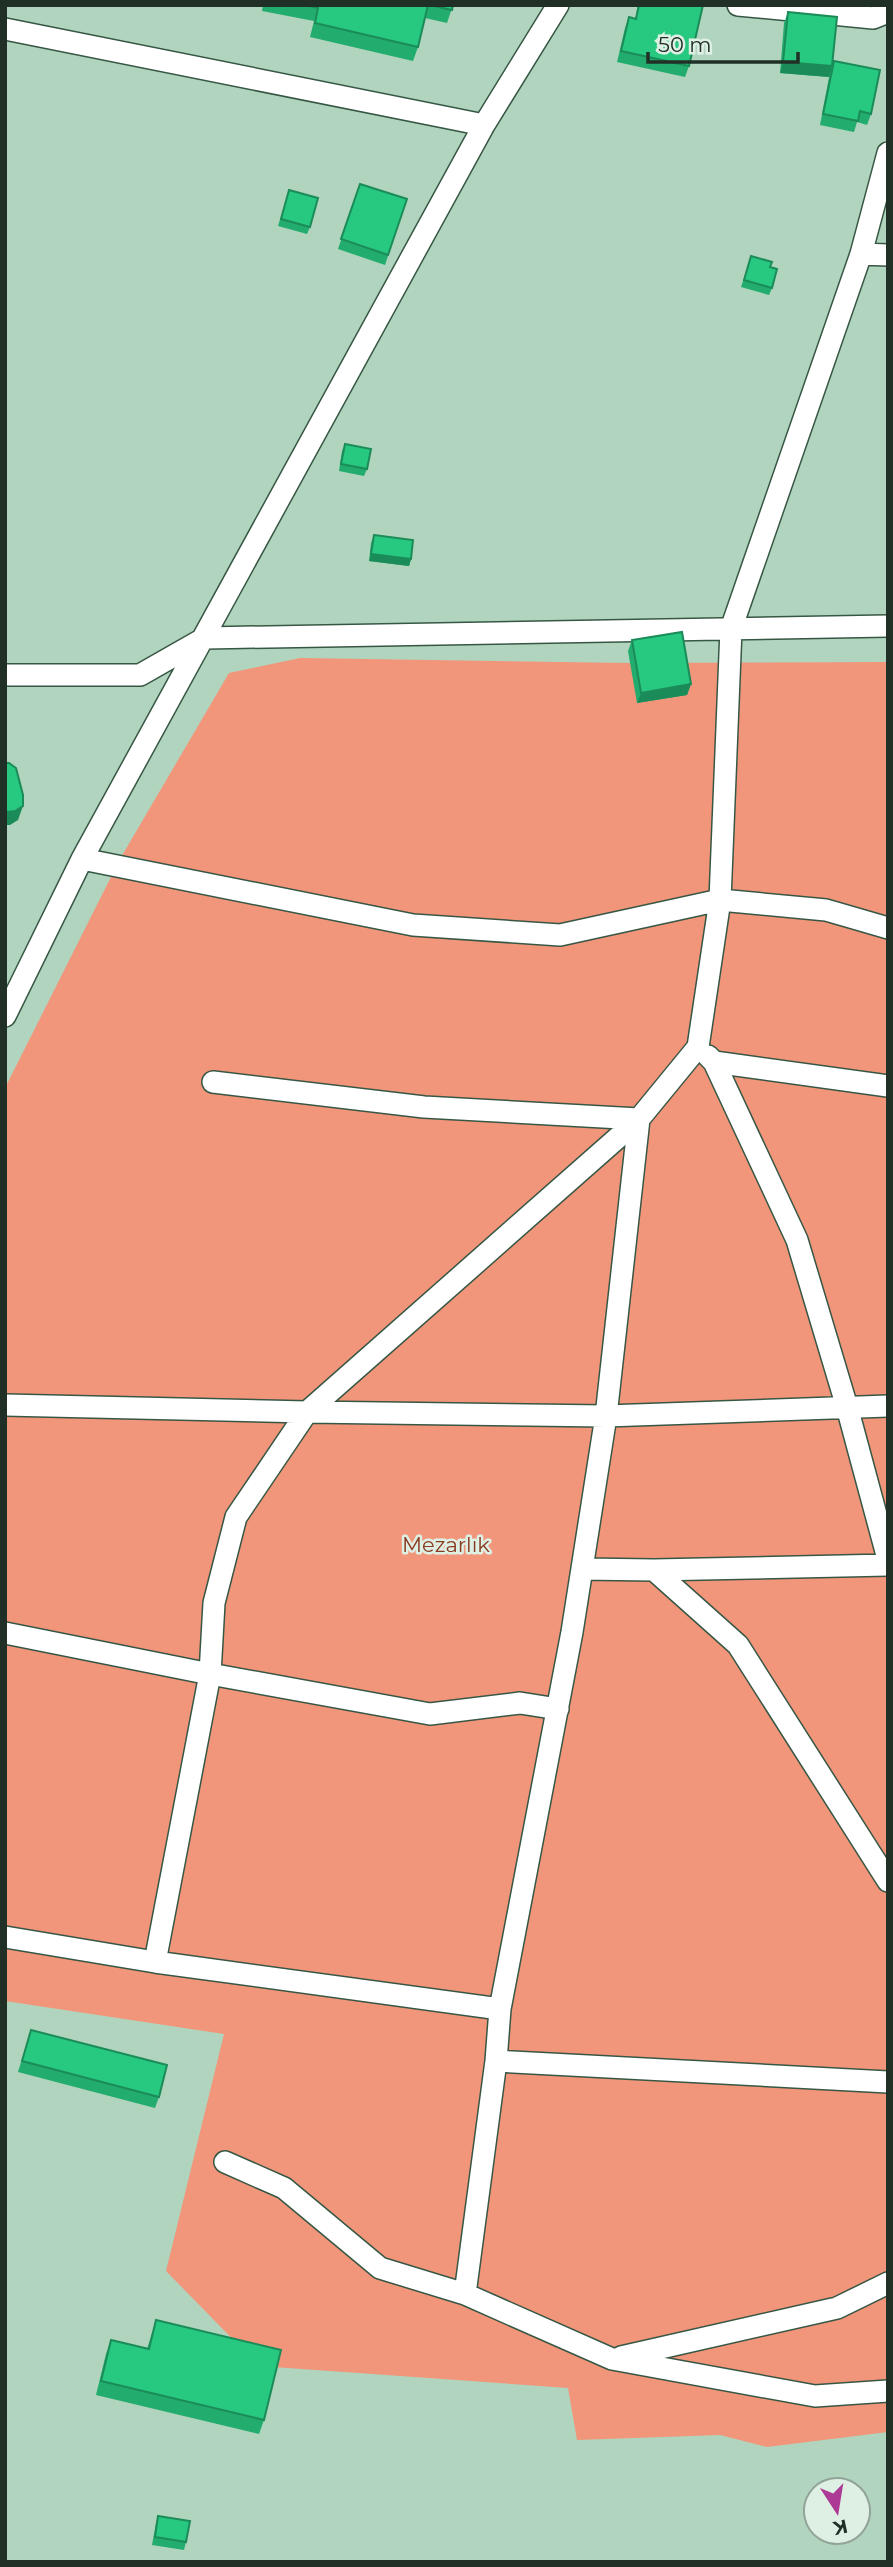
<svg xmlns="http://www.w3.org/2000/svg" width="893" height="2567" viewBox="0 0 893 2567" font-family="Montserrat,sans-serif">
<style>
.green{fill:#f2967b}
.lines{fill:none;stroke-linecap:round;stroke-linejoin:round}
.minor-casing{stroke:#375744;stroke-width:24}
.minor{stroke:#fff;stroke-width:21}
.wall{fill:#22ac6d}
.shaded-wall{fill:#1b8c59}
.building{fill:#27c87f;stroke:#1b8c59;stroke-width:2}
.labels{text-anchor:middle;stroke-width:5;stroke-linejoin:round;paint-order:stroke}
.park-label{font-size:21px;fill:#8a3921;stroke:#def0e4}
</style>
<rect width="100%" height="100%" fill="#b0d4bd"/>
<path class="green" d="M300 658 629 663 888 662V2432L767 2447 720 2435 577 2440 568 2388 259 2366 166 2271 224 2034 5 2001V1088L120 859 229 673Z"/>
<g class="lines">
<g class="minor-casing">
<path id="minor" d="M738 5 873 18 888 12
M5 29 484 125
M861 254 888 255
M5 675H140L205 638 888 626
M82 859 413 925 560 935 720 900 826 910 888 928
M5 1016 82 859 484 125 558 5
M708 1056 714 1062 888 1086
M714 1062 797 1240 847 1407 888 1559
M213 1082 424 1107 639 1119
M5 1405 307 1412 606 1416 888 1406
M582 1569 654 1570 888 1565
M654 1570 738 1645 888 1881
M5 1633 210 1674 430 1714 520 1703 558 1709
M5 1937 155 1962 500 2009
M155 1962 210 1674 214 1603 236 1517 307 1412 639 1119
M496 2061 888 2082
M225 2162 284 2188 380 2268 465 2294 612 2359 815 2396 888 2391
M465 2294 496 2061 500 2009 572 1632 606 1416 639 1119 698 1047 720 900 731 629 861 254 888 153
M621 2357 837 2308 888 2283"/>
</g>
<use href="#minor" class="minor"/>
</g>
<path class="wall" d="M263 5H453L447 23 425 18 418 47 413 61 310 37 314 21 262 11Z
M638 5H703L689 66 685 77 617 62 625 28 629 17 635 19Z
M788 12 871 114 867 125 857 122 854 132 820 125 830 72 829 77 780 73 784 23Z
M360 184 407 199 385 265 338 249Z
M289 190 310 227 307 234 278 226Z
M749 263 770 267 772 288 769 295 741 287Z
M345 444 367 469 364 476 339 471 342 451Z
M374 535 411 559 409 566 369 561 371 543Z
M632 640 691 684 687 695 637 703 628 651Z
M31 2030 159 2097 155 2108 18 2072Z
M156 2320 264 2420 259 2434 96 2395 106 2354 111 2340 147 2349Z
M158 2516 186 2542 184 2550 152 2545 156 2523Z"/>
<path class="shaded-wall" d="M783 62 832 66 829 77 780 73Z
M371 554 411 559 409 566 369 561Z
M691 684 687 695 637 703 641 693Z
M23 806 18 820 10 825H5V816L7 812Z"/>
<path class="building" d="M306 5H428L418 47 315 23 318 8Z
M430 5H453L452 10Z
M639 5H703L689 66 621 51 629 17 636 19Z
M788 12 837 17 832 66 783 62Z
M834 61 880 70 871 114 860 111 858 121 823 114Z
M360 184 407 199 388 255 341 239Z
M289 190 318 198 310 227 281 219Z
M751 256 772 262 770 267 777 269 772 288 744 280Z
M345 444 371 449 367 469 341 464Z
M374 535 413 540 411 559 371 554Z
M682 632 691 684 641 693 632 640Z
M5 763H9L16 768 23 795V806L15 811 7 812 5 810Z
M31 2030 167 2065 159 2097 22 2061Z
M156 2320 281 2350 264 2420 101 2381 111 2340 149 2349Z
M158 2516 190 2521 186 2542 155 2537Z"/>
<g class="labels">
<g class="park-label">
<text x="446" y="1552">Mezarlık</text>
</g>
</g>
<rect width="893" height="2567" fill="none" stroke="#213027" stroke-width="14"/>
<g transform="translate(837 2511) rotate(168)"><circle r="33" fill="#def0e4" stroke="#92a398" stroke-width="2"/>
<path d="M0-5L12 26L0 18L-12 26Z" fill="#ad3b95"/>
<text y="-10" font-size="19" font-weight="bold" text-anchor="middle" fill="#213027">K</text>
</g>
<path d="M648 52v10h150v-10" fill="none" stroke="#213027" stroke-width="3.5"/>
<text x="658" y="52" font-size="21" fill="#213027" stroke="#def0e4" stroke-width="5" paint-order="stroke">50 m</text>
</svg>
